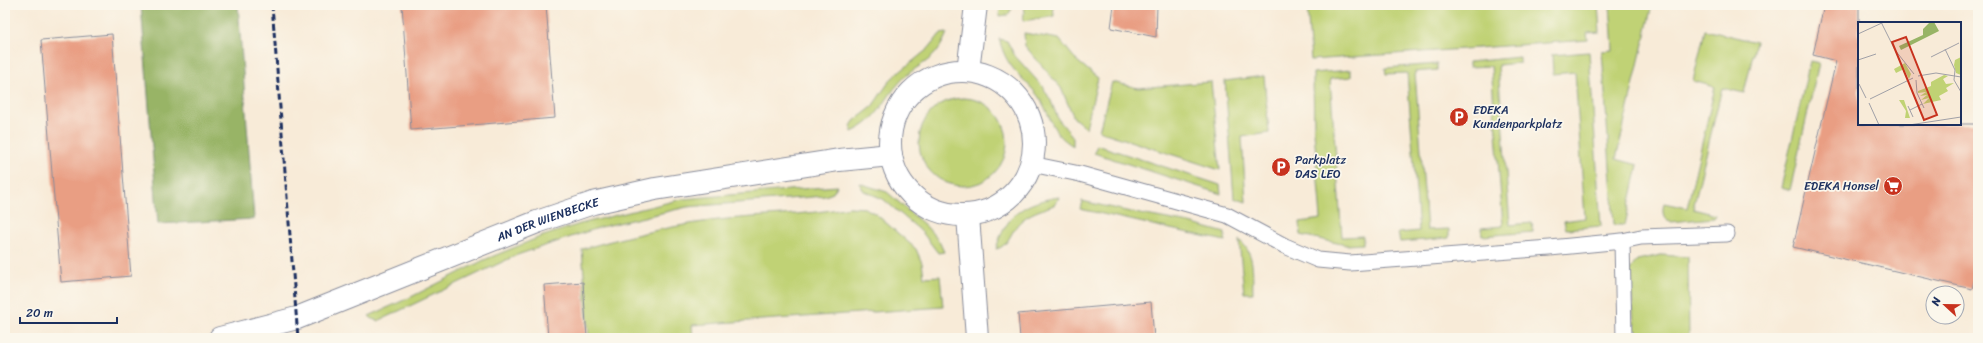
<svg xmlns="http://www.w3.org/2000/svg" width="1983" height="343" viewBox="0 0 1983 343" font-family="Sriracha,sans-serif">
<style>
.green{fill:#c0d274;stroke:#6e8069}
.forest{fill:#98b466;stroke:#5a7262}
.building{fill:#e99e83}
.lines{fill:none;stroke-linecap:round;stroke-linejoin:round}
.service-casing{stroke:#8a8d9b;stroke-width:17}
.minor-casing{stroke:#8a8d9b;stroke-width:24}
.service{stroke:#fff;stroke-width:15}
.minor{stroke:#fff;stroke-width:22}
.rail{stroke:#1b2f5e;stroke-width:3;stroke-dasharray:6 3;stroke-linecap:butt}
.labels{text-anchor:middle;stroke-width:3.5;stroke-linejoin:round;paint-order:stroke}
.poi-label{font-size:12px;fill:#1b2f5e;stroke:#fbf7ec;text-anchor:start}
.street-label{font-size:12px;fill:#1b2f5e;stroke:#fbf7ec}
.inset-road{fill:none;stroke:#a0a0a7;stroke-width:1}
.view{fill:#c8321e;fill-opacity:0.15;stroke:#c8321e;stroke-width:2}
.inset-edge{fill:none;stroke:#1b2f5e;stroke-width:2}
</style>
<rect width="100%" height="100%" fill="#fbf7ec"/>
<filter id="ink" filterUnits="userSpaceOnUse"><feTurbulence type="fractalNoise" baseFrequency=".025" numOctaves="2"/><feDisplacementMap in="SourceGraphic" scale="8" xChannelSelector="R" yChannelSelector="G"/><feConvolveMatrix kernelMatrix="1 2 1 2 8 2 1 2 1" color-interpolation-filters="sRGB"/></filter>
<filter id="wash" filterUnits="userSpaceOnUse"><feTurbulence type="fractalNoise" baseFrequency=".012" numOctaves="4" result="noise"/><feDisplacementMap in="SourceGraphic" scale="16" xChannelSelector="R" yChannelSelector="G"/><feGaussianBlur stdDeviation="0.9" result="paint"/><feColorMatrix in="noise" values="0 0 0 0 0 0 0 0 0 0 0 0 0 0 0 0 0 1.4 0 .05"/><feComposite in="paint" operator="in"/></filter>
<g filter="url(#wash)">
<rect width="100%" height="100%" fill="#f8ebd8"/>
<path class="green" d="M1000 5H1014L1008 15 999 16Z
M1025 5H1053L1054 16 1023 21Z
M1307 5H1598L1600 32 1587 33 1588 40 1311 60Z
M1610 5H1652L1616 159 1638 165 1625 225H1614L1602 51 1613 50Z
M1705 30 1756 42 1744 93 1722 88 1693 209 1716 215 1714 218 1670 222C1662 217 1662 212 1664 203L1687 208 1715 87 1693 81Z
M947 33C934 65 921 60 901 81 882 101 880 119 852 132L851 126 854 121 871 108 891 79 929 48 940 34Z
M1024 33 1059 39 1077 61 1098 78 1086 128 1074 118 1061 88 1025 46Z
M999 39 1007 41 1015 56 1043 87 1051 101 1058 119 1073 137V146C1051 132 1053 122 1042 102 1034 88 1021 79 1012 67 1005 58 1002 49 999 39Z
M1589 52 1601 226 1566 229 1564 221 1585 218 1575 72 1553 74 1552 55Z
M1520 57V63L1498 65 1510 225 1532 223 1533 232 1482 236 1481 228 1503 226 1491 66 1469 67V62Z
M1810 61 1819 63 1790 190 1781 188Z
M1437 64V70L1415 72 1427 230 1449 229V238L1400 242 1398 233 1419 231 1407 73 1386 74 1385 68Z
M1351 70V77L1330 79 1342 237 1363 236V244L1346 245 1301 235 1300 222 1321 219 1314 131 1313 73Z
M1264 76 1269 133 1242 137 1246 202 1234 198 1225 81Z
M1112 82 1138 88 1211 82 1220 170 1099 131Z
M919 142a44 44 0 1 1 88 0a44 44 0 1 1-88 0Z
M1097 145 1220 185 1221 194 1094 153Z
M859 183 887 192 926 226 939 241 944 252 938 253 922 232 883 199 864 191Z
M837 186 833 193 825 196 687 207 601 227 517 255 378 321 372 319 369 316 411 297 484 260 540 237 580 224 682 199Z
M1059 197 1056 204C1043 210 1029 212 1018 224 1011 232 1008 247 996 249 1006 214 1025 202 1059 197Z
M1082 201 1135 213 1189 223 1225 233V241L1080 209Z
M850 207 865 208 876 214 916 249 922 263 924 277 940 276 943 307 692 325 693 338H589L582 249C624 237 666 227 710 221 757 215 804 216 850 207Z
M1239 240C1256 254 1252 273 1253 293H1244Z
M1661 255 1688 257 1689 338H1635L1630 270 1637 260Z"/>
<path class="forest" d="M141 5H238L254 219 158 224Z"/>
<g id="blocks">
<path class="building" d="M402 5H546L555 118 411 130Z
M1114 5H1157L1156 37 1111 28Z
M1824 5H1859V124H1978V265L1972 289 1793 247 1836 61 1813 55Z
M112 34 131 276 61 282 41 40Z
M583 282 587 338H548L544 285Z
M1151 302 1154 338H1020L1018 314Z"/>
</g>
</g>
<g filter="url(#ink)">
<use href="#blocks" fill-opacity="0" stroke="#8a8d9b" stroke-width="1"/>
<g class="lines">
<g class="service-casing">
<path id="service" d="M1031 164 1080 174 1227 215 1285 246 1318 260 1350 263 1550 248 1622 241 1641 237 1727 234
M1622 241 1624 338"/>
</g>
<g class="minor-casing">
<g id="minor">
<circle cx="962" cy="143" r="72"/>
<path d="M968 71 976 5"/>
<path d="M968 216 977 338"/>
<path id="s1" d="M220 338 297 318 537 222 593 203 655 189 839 160 891 155"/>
</g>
</g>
<use href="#service" class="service"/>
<use href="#minor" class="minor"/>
<path class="rail" d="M272 5 298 338"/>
</g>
</g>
<defs>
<g id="parking-disc" transform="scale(1)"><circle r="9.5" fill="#c8321e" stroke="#fbf7ec"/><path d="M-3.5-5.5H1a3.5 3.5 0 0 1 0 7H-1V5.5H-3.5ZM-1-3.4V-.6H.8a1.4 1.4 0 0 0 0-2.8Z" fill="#fff"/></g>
<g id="supermarket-disc" transform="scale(1)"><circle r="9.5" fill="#c8321e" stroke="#fbf7ec"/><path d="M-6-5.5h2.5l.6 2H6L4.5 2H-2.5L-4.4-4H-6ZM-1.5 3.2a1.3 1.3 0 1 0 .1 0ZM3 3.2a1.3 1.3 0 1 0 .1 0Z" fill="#fff"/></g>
</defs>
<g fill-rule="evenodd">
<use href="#parking-disc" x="1459" y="117"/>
<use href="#parking-disc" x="1281" y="167"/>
<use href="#supermarket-disc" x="1893" y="186"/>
</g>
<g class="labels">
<g class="poi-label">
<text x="1473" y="114">EDEKA<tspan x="1473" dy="14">Kundenparkplatz</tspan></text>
<text x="1295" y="164">Parkplatz<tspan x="1295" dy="14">DAS LEO</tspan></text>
<text x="1879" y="190" text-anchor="end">EDEKA Honsel</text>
</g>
<g class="street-label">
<text dy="4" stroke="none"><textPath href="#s1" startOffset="349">AN DER WIENBECKE</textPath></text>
</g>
</g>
<g transform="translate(1858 22)">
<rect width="103" height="103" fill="#f8ebd8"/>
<path d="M103 35V53L98 51 96 43 97 38ZM47 41 53 52 51 57 46 47 38 51 36 47ZM86 53 90 54 85 57 88 62 96 61 88 66 90 69 81 74 83 78 65 82 71 76 63 78 69 73 62 74 68 70 60 71V69L73 64V60ZM41 78H46L52 96H47L48 89Z" fill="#c0d274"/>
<path d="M72 0H76L81 9 43 28 41 24 65 13V7Z" fill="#98b466"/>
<path class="inset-road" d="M23 0 37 28 56 52M0 12 26 0M87 27 97 48 96 58 103 70M73 35 101 21M0 38 18 32M60 54 78 51 103 55M58 58 59 71 66 86M1 62 8 76M12 77 55 56M11 81 21 103M50 84 55 95M52 88 64 82M51 103 103 95"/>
<path class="view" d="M48 15 79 93 66 98 34 20Z"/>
<rect width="103" height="103" class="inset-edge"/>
</g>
<rect width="1983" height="343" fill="none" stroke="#fbf7ec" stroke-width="20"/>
<g transform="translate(1945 305) rotate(292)"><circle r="19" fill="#fbf7ec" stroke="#a1a7b3"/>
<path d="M0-3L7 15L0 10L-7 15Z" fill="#c8321e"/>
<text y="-6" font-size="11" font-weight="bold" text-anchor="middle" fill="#1b2f5e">N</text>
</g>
<path d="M20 317v6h97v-6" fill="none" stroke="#1b2f5e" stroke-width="2"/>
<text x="26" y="317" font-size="12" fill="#1b2f5e" stroke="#fbf7ec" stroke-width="3" paint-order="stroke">20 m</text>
</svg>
